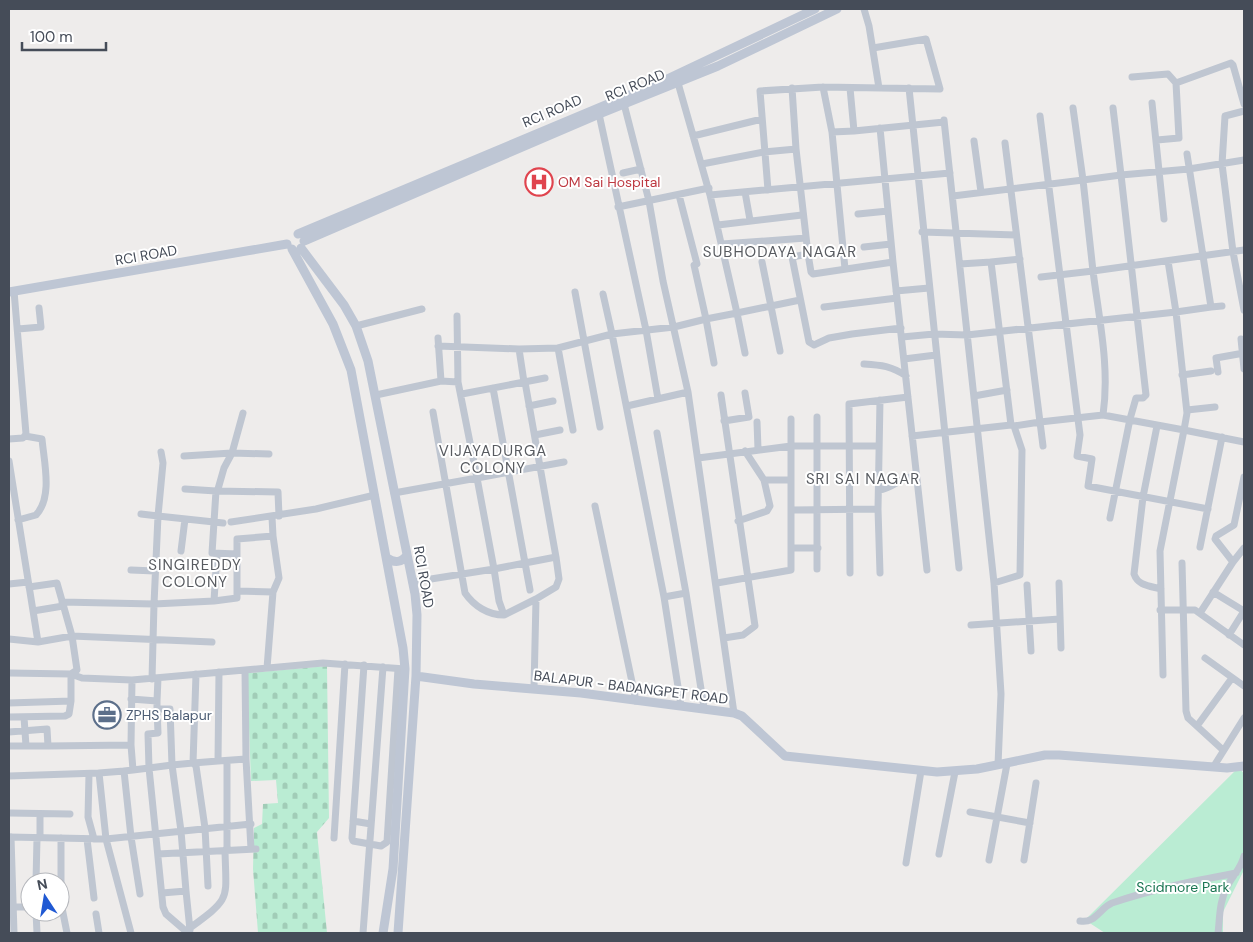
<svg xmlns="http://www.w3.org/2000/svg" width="1253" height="942" viewBox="0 0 1253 942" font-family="'DM Sans',sans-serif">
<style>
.green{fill:#baecd3}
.cemetery{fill:url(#cemetery-stones)}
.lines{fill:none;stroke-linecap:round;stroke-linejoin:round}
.street{stroke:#bfc6d1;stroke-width:7}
.secondary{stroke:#bec6d4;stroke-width:9}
.labels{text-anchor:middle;stroke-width:4;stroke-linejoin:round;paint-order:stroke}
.street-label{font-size:14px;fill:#454c58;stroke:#fff}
.health-label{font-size:14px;fill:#be3a42;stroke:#fff;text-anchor:start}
.service-label{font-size:14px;fill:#4e5e75;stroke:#fff;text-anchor:start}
.park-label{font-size:14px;fill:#1a7552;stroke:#fff}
.neighbourhood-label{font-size:15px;letter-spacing:1px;fill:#585b60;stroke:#fff}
</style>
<defs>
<pattern id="cemetery-stones" width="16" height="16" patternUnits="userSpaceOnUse" patternTransform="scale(1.25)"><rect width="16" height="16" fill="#baecd3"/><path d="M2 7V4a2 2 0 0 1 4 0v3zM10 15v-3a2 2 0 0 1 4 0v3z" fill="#a1ccb7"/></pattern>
</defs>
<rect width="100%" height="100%" fill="#eeeceb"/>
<path class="green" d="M1239 767 1244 774V870L1223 912V933H1105L1085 920Z"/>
<path class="cemetery" d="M327 666 329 818 317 832 327 933H258L253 869 254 828 262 824 263 804 278 803 276 780 251 781 247 673Z"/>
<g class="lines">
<path class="street" d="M864 9 869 26 879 88
M1132 77 1168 74 1176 83 1179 138 1157 140
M678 83 710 195 950 173
M1176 83 1231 63 1233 65 1244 104
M823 87 832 132 845 269
M909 88 959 568
M1152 103 1164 219
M624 104 649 201 663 281 688 392 734 713
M1073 108 1083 180 1121 175 1146 395 1143 398H1136L1130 419 1110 518
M1113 108 1121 175 1189 169 1244 160
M599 114 646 330 658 399
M1040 116 1080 435 1077 456 1092 459 1088 486 1208 509
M944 120 994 583 1001 694 998 765
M880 128 893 262
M854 131 944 122
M832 132 854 131 850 88
M693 136 762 119
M974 141 981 192
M1005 143 1040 422 1103 415 1184 430 1187 413 1176 312 1211 307 1187 154
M796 149 808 254 792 257 809 342 814 345 829 338 852 334 901 328
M702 164 764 152 796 149 792 88
M623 173 641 169
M768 190 760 91 823 87 940 89 926 39 873 48
M745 192 750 220
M679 195 697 264 694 265 706 319 674 327 612 334 664 597 681 706
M710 195 737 313 800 300
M953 196 1083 180 1093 271 1041 277
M618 207 709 188
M858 214 888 211
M718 225 802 215
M922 232 1016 235
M722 244 806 238
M864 247 891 244
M808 254 811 272 813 274 893 262 927 570
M762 262 780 351
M960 264 991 262
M896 291 929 288
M575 292 600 427
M824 307 897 298
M1211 307 1222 306
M1244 310 1233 252 1222 164 1225 116 1244 111
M457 316 458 382
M356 326 422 309
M18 329 41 327 39 308
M902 337 934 334 967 335 1176 312 1168 261
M1241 339 1244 369
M438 346 519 349 524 382
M519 349 558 348
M904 359 936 355
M714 363 706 319 737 313 745 353
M864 364C881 365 892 366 906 376
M1218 372 1216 358 1244 353
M1182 375 1211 371
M493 388 525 563 556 557 525 382
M462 394 545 378
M376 395 441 381 438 338
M721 395 755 626 743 635 724 638
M974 396 1007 390
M880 400 878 509 880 573
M529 406 553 401
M627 406 688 392
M1187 410 1215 407
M433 412 465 593C474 606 488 615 504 615
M1103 415C1110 367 1099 319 1093 271L1244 250
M817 417V569
M724 421 749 417 745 393
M757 422 758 449
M1014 426 1040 422 1043 446
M1157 426 1143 497 1134 574C1138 586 1150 586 1161 589
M573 430 558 348 612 334 603 294
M657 433 686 593 704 708
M535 435 560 430
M912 436 1011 425
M9 439 23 438 26 434 14 291
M184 456 232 453 269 454
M698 458 791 446H879
M9 461 38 642
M764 480H791
M185 489 216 491 218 489 224 468 232 453 243 413
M879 490C894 488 900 477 915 476
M394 493 477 478 458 382 441 381
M595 506 636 701
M792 510 878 509
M141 514 158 516 163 463 161 452
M18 520 36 515C53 497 44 462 42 439L25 436
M738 521 767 511 770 506 764 480 745 451
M231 522 316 509 375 495
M223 523 214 522 216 491 278 492 279 516
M273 536 279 578 273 592
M1200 547 1222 437
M792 548H818
M181 551 185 519
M1233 562 1215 539 1216 536 1234 525 1244 477
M1182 563 1186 711 1188 718 1223 750
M131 570 155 571
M850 573 849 404 908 397
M412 582 494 569 499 601 504 615 536 599
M717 583 791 570V419
M994 583 1020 575 1022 450 1014 426 1011 425 991 262 1020 259
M1059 583 1061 648
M9 584 28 582
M1027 585 1031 651
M530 590 525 563 494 569 477 478 564 462
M1213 592 1244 611
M664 597 686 593
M214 601 237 598V591
M62 602 154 604 158 516 214 522 212 553 237 554
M1160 610H1195L1244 645
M33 611 63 606
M1200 613 1233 562 1244 548
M971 625 1060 619
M1229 635 1244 611
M9 639 38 642 72 636 212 642
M1205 658 1244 686
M364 665 352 838 353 841 381 846 387 842 398 669
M267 668 273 592 237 591V539L273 536 272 517
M245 670 246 759
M9 673 71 674 82 678 132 680 323 663 405 669
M1163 675 1160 551 1184 430 1244 442
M152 679 154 604 214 601 217 554
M534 688 536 599 556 587 559 579 556 557
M131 699 157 701V709H170L172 765 193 763 196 674
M157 701 158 678
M9 703 71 701V674L77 670 72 636 57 583 29 587
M9 717 65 716 69 714 71 701
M24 717 26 746
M1197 726 1232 678
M9 732 47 729 48 746H9
M131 745 132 680
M48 746 131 745 133 770 124 771 131 837 140 894
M218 761 246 759 251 849
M1214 766 1244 718
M133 770 149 768 148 734 158 733 157 709
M99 773 124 771
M89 774 88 817 94 839
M9 776 99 773 106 839 251 824
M970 812 1030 823
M9 813 70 814
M40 814V838
M353 821 371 824
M9 837 106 839 131 933
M11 837 14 933
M61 838V903L67 933
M334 838 345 664
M87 839 94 898
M227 850V761
M158 854 256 849
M939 854 955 772
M989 860 1007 764
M1024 860 1036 783
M906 863 921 771
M36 882 37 838
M208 886 205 828 196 766 193 763 218 761 219 672
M186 891 190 930
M162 893 186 891 181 831 172 765 149 768 163 907 166 914 188 933
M10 907H30
M36 912 37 933
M96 914 99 933
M1080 921C1095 924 1100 908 1112 903 1153 889 1194 881 1236 873
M190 928C232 897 226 901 225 850
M363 933 383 667
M1218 933C1220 917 1219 902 1227 887 1232 876 1241 869 1244 856"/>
<path class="secondary" d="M298 234 663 81 815 9
M304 241 599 114 718 66 837 9
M301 248 344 305 356 326 368 361 415 594 417 615 416 676 398 933
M292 249 333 324 351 370 403 648 405 669 393 869 383 933
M9 292 287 244
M387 558C394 563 402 563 407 555
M416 676 474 684 581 693 734 713 742 716 785 756 937 772 977 769 1045 755H1059L1227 768 1244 766"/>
</g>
<defs>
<g id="hospital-ring" transform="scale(1.4375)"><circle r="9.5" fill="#fff" stroke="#e0444e" stroke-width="1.5"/><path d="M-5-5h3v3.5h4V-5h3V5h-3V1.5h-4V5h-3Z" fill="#e0444e"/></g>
<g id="office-ring" transform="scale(1.4375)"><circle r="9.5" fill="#fff" stroke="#5c6f8a" stroke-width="1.5"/><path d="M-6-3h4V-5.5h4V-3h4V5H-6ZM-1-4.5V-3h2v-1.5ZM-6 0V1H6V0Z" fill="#5c6f8a"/></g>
</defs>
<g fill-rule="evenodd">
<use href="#hospital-ring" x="539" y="182"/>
<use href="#office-ring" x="107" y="715"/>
</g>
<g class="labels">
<g class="street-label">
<text transform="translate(635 85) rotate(-22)" y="5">RCI ROAD</text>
<text transform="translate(552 111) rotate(-23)" y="5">RCI ROAD</text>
<text transform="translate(146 255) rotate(-10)" y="5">RCI ROAD</text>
<text transform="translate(424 577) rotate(80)" y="5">RCI ROAD</text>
<text transform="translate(631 687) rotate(7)" y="5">BALAPUR - BADANGPET ROAD</text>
</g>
<g class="health-label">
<text x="558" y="187">OM Sai Hospital</text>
</g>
<g class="service-label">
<text x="126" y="720">ZPHS Balapur</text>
</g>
<g class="park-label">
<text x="1183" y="892">Scidmore Park</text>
</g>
<g class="neighbourhood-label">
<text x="780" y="257">SUBHODAYA NAGAR</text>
<text x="493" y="456">VIJAYADURGA<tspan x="493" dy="17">COLONY</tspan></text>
<text x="863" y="484">SRI SAI NAGAR</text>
<text x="195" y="570">SINGIREDDY<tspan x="195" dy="17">COLONY</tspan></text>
</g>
</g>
<rect width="1253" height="942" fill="none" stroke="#454c58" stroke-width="20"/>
<g transform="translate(45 897) rotate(348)"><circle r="24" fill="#ffffff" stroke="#b5b7bc"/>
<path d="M0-4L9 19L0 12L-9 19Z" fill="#2059d3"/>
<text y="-8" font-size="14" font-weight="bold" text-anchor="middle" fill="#454c58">N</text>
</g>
<path d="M22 42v8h84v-8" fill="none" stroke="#454c58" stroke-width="2.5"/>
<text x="30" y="42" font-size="15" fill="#454c58" stroke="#ffffff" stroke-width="4" paint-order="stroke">100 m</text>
</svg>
